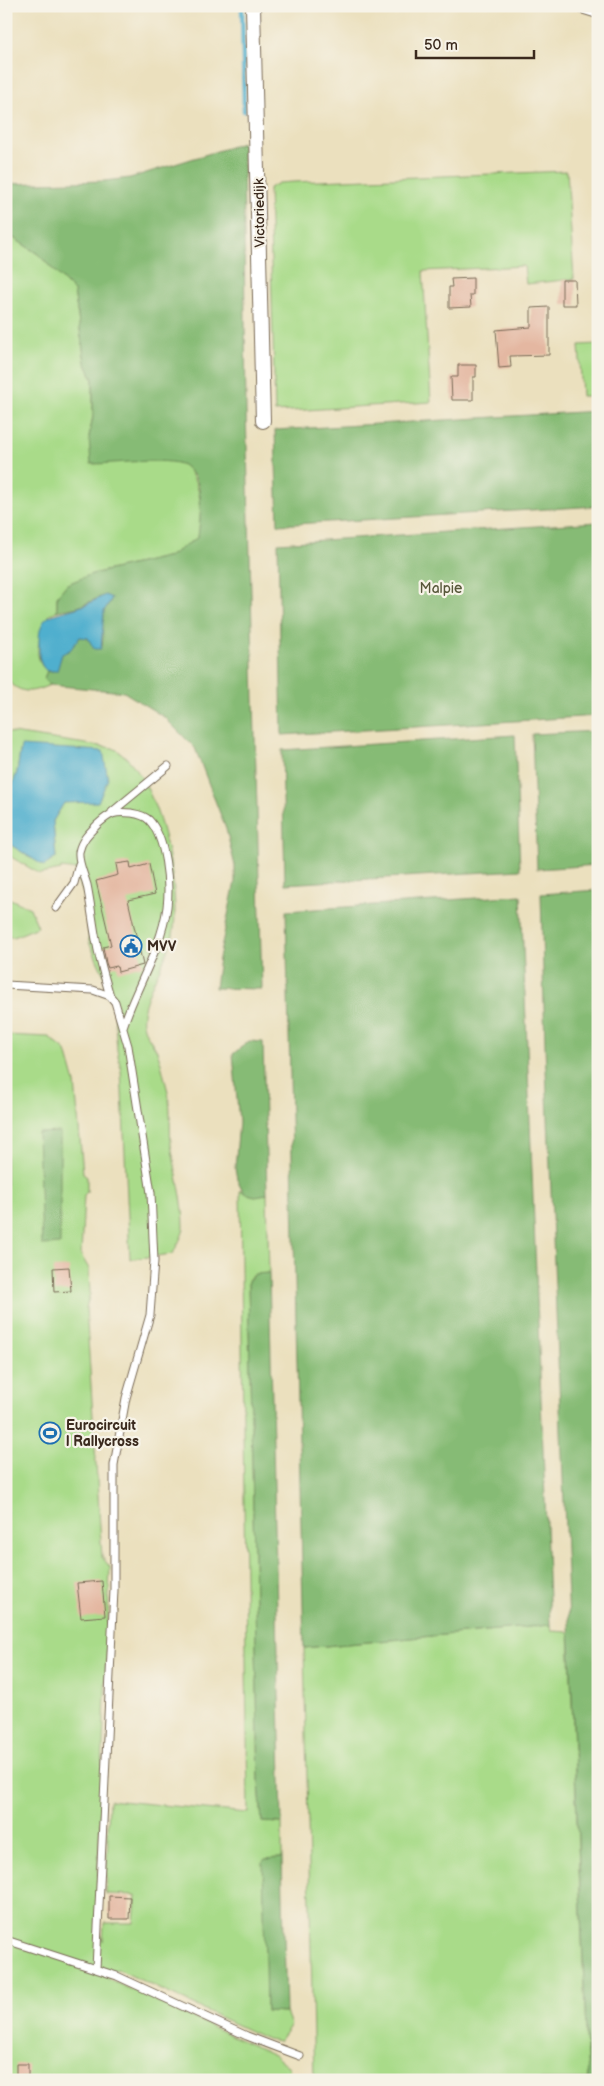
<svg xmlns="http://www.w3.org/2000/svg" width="604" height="2086" viewBox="0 0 604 2086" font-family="'Balsamiq Sans',sans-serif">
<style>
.green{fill:#a9db89;stroke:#728254}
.forest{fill:#86bb75;stroke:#60724a}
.water{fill:#4fafce;stroke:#456c76}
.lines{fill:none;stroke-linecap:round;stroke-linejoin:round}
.stream{stroke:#4fafce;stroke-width:4.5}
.building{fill:#e4b7a1}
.lane-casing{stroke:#796a56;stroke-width:9}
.street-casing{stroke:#796a56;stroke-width:16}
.lane{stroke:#fff;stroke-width:7}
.street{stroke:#fff;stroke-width:14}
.labels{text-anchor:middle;stroke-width:4.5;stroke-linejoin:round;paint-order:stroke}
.street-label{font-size:14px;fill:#3b2a1e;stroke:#f7f3e8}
.park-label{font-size:14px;fill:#565639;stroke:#f7f3e8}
.poi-label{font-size:14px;font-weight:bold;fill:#3b2a1e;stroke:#f7f3e8;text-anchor:start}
</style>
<rect width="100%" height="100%" fill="#f7f3e8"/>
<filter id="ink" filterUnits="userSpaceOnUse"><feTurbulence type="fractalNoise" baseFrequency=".02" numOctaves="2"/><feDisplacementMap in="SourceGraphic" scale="10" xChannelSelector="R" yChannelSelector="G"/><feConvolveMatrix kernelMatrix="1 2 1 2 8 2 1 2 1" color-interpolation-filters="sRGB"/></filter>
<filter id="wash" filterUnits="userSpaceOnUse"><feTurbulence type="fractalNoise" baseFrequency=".0096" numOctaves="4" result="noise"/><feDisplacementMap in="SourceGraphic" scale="20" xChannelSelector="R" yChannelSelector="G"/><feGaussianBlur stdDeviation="1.12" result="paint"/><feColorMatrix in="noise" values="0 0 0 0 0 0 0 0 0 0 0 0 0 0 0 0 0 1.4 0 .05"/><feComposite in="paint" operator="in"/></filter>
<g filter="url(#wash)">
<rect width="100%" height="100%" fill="#ebe0be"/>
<path class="green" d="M567 171 574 279 526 284 524 266 423 271 431 402 275 412 269 188 279 183 294 182Z
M6 233 38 254 74 291 85 362 93 379V416L89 437 184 465C204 486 201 509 199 537L170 556 92 574 57 596V611L50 614C42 630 29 657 47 671L44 678 50 685C30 693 22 695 6 679Z
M598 344V396H582L579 345Z
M6 732 113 748C158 769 182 889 173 935 168 959 139 1000 143 1024 145 1035 152 1041 157 1051 161 1061 163 1073 166 1084 172 1103 169 1124 171 1144 175 1170 184 1201 184 1226 184 1235 176 1246 173 1254L130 1259 121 1070 117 1050 113 996 89 942 86 900 78 880 86 871 61 868V870L40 874 6 854V842L44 865 56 858 53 821 64 803 21 746 17 772 6 805Z
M6 897 30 908 38 927 14 937H6Z
M6 1035 49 1037 66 1051 75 1083 83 1173 87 1176V1192L84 1195 81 1255 89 1269 90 1293 86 1308 102 1557 110 1567 96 1923 103 1941 104 1923H134L136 1895 106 1894 109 1800 248 1813 240 1189C247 1197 257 1195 267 1194L269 1273 251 1276 248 1281 259 1782 262 1822 282 1823V1858L265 1859 266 2011 286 2012 291 2025 279 2041 267 2039 117 1969 108 1979 274 2055 289 2067 291 2080H6Z
M550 1625 551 1631 569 1632 588 2080H314L304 1648Z"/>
<path class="forest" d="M243 143 246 412 262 989 215 988 219 958 235 882V866L226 829 195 748 164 717 124 692 50 685 44 678 47 671 51 672C56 666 58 659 62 654 67 648 74 645 80 637L83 636 102 647C105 630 97 614 111 601L105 595 78 607 57 611V596L67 584 92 574 170 556 198 537C200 519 204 491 194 476 192 473 186 467 183 465 167 457 111 464 91 464L89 437 93 416V379L85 362 74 291 38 254 6 233V184L104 181 130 178Z
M598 411V506L278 525 275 430Z
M598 522V716L282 735 278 543Z
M598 731V865L537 869 532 734Z
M515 735 520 870 285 884 282 750Z
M598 890V2080H588L545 1046 541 894Z
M521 895 550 1625 304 1648 286 911Z
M249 1041 263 1042 267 1194 255 1196 244 1193 237 1179 235 1168 239 1122 233 1054Z
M60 1132V1244L42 1245 38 1133Z
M269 1273 282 1823 262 1822 259 1782 248 1281 254 1274Z
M282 1858 286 2012 266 2011 263 1861 265 1859Z"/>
<path class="water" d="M105 595 112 598 104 611 101 649H94L88 638 80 637 70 650 62 654 57 671H47C39 665 39 656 39 647 38 613 50 616 76 608 87 605 95 600 105 595Z
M21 746 103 751 108 779 98 802 64 803 53 821 56 858 44 866 6 842V803L17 772Z"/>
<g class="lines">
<path class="stream" d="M242 6 244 111"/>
</g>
<g id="blocks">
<path class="building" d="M473 278V295H470L471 307 449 308V287H452L451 279Z
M562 280H575L576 305H562Z
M549 307V355L510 356 511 367 499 368 496 330 531 327V308Z
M458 365H476V377H473V400H452L451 377H458Z
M130 862 131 869 149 864 155 894 128 900 143 965 118 972 117 966 108 968 106 963 103 947 111 945 96 881 118 875 116 864Z
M69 1267 71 1291 54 1292 53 1268Z
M102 1581 105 1616 81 1618 77 1583Z
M109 1896 130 1897 129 1919H109Z
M16 2064H28V2078L16 2079Z"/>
</g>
</g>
<g filter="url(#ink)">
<use href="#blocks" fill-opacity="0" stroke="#796a56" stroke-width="1"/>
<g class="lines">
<g class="lane-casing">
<path id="lane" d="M112 812 168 766
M56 908 74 883 79 864
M6 985 93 990 110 996 115 1002 128 1046 151 1193 154 1261 150 1315 126 1398 114 1465V1590L96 1969
M110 996C105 979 100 962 97 945 93 925 91 905 87 885 84 874 78 863 79 852 81 840 90 832 98 824 110 813 115 811 131 813 137 814 144 815 149 820 166 838 170 883 167 907 161 950 136 986 123 1027
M6 1940 117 1976 247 2036 300 2056"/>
</g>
<g class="street-casing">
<path id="street" d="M253 6 263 421
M582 6 598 11"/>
</g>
<use href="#lane" class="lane"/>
<use href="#street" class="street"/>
</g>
</g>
<defs>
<g id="civic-ring" transform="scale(1.125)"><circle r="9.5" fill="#f7f3e8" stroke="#1f6fb2" stroke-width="1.5"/><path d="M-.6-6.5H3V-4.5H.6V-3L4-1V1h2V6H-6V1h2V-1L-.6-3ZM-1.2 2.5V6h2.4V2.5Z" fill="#1f6fb2"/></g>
<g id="stadium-ring" transform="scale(1.125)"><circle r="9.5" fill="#f7f3e8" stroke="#1f6fb2" stroke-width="1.5"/><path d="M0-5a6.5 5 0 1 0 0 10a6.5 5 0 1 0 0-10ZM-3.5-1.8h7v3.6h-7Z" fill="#1f6fb2"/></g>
</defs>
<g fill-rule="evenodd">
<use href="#civic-ring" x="131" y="946"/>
<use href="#stadium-ring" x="50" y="1433"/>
</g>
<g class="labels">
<g class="street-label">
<text transform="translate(259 213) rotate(-91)" y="5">Victoriedijk</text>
</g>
<g class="park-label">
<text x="441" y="593">Malpie</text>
</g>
<g class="poi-label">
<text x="147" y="951">MVV</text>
<text x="66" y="1430">Eurocircuit<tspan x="66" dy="16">| Rallycross</tspan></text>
</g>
</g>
<rect width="604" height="2086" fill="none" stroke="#f7f3e8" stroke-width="25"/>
<path d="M416 50v8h118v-8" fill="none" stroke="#3b2a1e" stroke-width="2.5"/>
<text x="424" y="50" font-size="15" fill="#3b2a1e" stroke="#f7f3e8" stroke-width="4" paint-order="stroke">50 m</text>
</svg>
